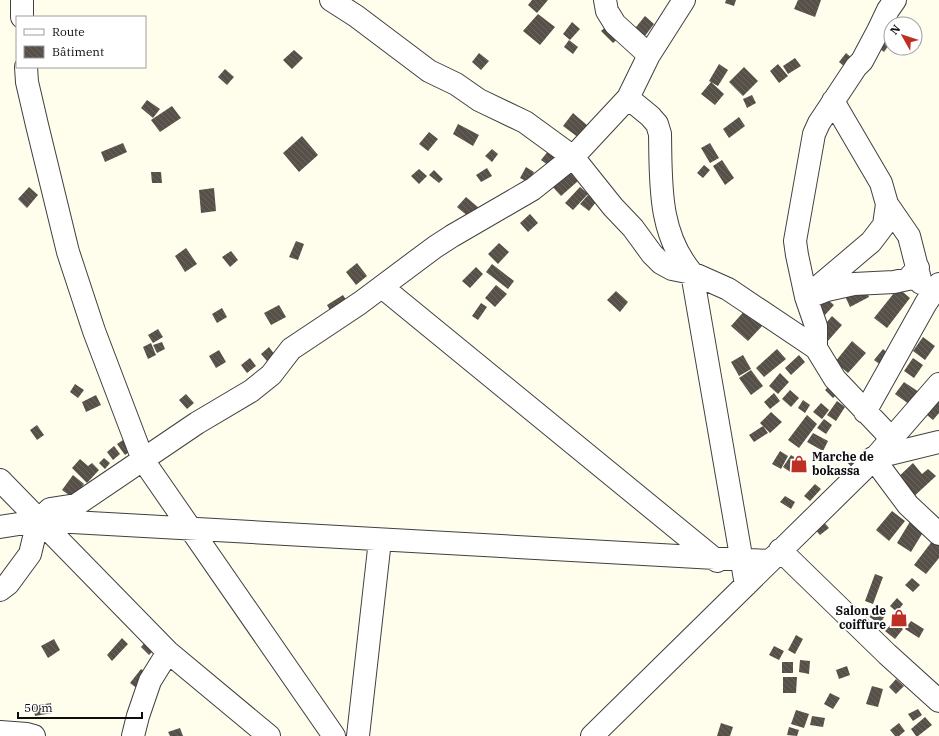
<svg xmlns="http://www.w3.org/2000/svg" width="939" height="736" viewBox="0 0 939 736" font-family="'IBM Plex Serif',serif">
<style>
.building{fill:url(#building-back-hatch)}
.lines{fill:none;stroke-linecap:round;stroke-linejoin:round}
.minor-casing{stroke:#404040;stroke-width:24}
.minor{stroke:#fff;stroke-width:22}
.labels{text-anchor:middle;stroke-width:4;stroke-linejoin:round;paint-order:stroke}
.poi-label{font-size:12px;font-weight:bold;fill:#0d0d0d;stroke:#fff;text-anchor:start}
</style>
<defs>
<pattern id="building-back-hatch" width="6" height="6" patternUnits="userSpaceOnUse"><rect width="6" height="6" fill="#565049"/><path d="M-1 5l2 2M0 0l6 6M5-1l2 2" fill="none" stroke="#69645f"/></pattern>
</defs>
<rect width="100%" height="100%" fill="#fffeed"/>
<path class="building" d="M532 0H548L537 13 528 5Z
M726 0H736L734 6 725 3Z
M798 0H821L815 17 794 9Z
M538 14 555 27 540 45 523 31Z
M645 16 654 24 642 40 632 32Z
M572 22 580 29 570 40 563 34Z
M609 24 621 36 613 43 601 31Z
M882 35 891 42 884 52 874 44Z
M569 40 578 47 573 54 564 47Z
M294 50 303 58 292 69 283 60Z
M479 53 489 61 481 70 472 62Z
M846 53 852 58 845 67 839 62Z
M795 58 801 66 788 74 783 66Z
M719 64 728 70 718 86 709 81Z
M778 64 788 76 779 83 770 71Z
M744 67 758 81 743 96 729 82Z
M225 69 234 77 227 85 218 77Z
M711 82 724 94 715 105 701 94Z
M752 95 756 103 747 108 743 99Z
M147 100 160 109 153 118 141 108Z
M172 106 181 118 160 132 151 120Z
M573 113 588 126 579 138 563 126Z
M739 117 745 126 729 138 723 129Z
M458 124 479 135 473 146 453 134Z
M429 132 438 139 428 151 419 144Z
M302 136 318 155 299 172 283 153Z
M123 143 127 152 105 162 101 152Z
M710 143 719 158 710 163 701 148Z
M492 149 498 154 492 162 485 156Z
M549 150 560 157 552 168 541 160Z
M722 160 734 178 725 185 713 166Z
M704 165 710 170 703 178 697 173Z
M526 167 534 172 528 182 520 178Z
M487 168 492 176 481 182 476 175Z
M419 169 427 176 419 184 411 176Z
M568 169 578 181 561 196 550 184Z
M434 170 443 179 439 183 429 175Z
M151 172H161L162 183H152Z
M29 187 38 195 27 208 18 199Z
M580 187 588 194 573 210 565 203Z
M214 188 216 211 201 213 199 190Z
M588 195 596 202 589 211 580 204Z
M466 197 479 208 470 218 457 207Z
M530 214 538 223 528 232 520 223Z
M296 241 304 244 298 260 289 257Z
M499 243 509 252 498 264 488 254Z
M186 248 197 264 185 272 175 256Z
M231 251 238 260 230 267 222 257Z
M357 263 367 276 356 285 346 272Z
M492 264 514 281 508 289 486 272Z
M476 267 483 274 470 288 462 281Z
M496 285 507 294 495 307 485 298Z
M864 286 869 297 850 307 845 296Z
M898 288 910 298 887 328 874 318Z
M616 291 628 302 620 312 607 300Z
M820 293 834 305 825 315 811 303Z
M343 295 350 306 334 317 327 305Z
M481 303 487 307 478 320 472 316Z
M279 305 286 317 271 325 264 313Z
M222 308 227 317 217 323 212 314Z
M747 308 765 323 748 341 731 326Z
M832 316 842 325 827 342 817 334Z
M158 329 163 337 153 343 148 335Z
M923 337 935 346 925 360 913 351Z
M852 341 866 353 848 373 835 362Z
M162 342 165 349 157 353 153 345Z
M151 343 156 355 148 359 143 347Z
M269 347 275 355 267 361 261 354Z
M777 349 786 359 764 377 756 368Z
M883 349 891 356 882 366 874 360Z
M219 350 226 362 216 368 209 356Z
M743 355 751 369 739 376 731 362Z
M799 355 805 362 791 375 785 368Z
M250 358 256 366 247 373 241 365Z
M913 358 923 365 914 378 904 371Z
M751 370 763 386 751 395 739 378Z
M780 373 789 382 778 394 769 386Z
M904 382 922 394 913 407 895 394Z
M832 383 840 391 833 398 825 390Z
M75 384 84 390 78 398 70 392Z
M790 390 799 398 791 407 782 399Z
M774 393 780 401 770 409 764 402Z
M186 394 194 403 187 409 179 400Z
M96 395 101 405 86 412 82 402Z
M934 397 939 402V413L933 420 922 411Z
M803 400 810 405 805 413 798 408Z
M837 401 845 407 836 421 827 415Z
M821 403 829 410 822 419 813 412Z
M771 412 782 422 770 433 760 423Z
M807 415 817 424 799 448 788 440Z
M824 419 832 425 826 434 817 428Z
M37 425 44 435 37 440 30 430Z
M763 426 768 433 754 442 749 435Z
M813 433 828 441 823 451 807 442Z
M126 438 133 449 125 455 117 444Z
M114 446 120 454 113 460 107 452Z
M780 451 788 456 781 469 772 464Z
M848 452 858 460 852 467 842 458Z
M791 455 801 461 793 474 783 467Z
M104 458 110 463 105 469 99 463Z
M80 459 88 466 92 463 99 470 87 483 72 468Z
M913 463 922 474 928 469 936 476 910 500 893 482Z
M73 475 84 484 73 498 62 490Z
M815 484 821 489 810 501 804 496Z
M785 496 795 502 791 509 780 502Z
M892 511 905 521 889 541 876 530Z
M822 520 829 528 820 535 813 527Z
M911 520 925 529 911 552 897 543Z
M933 540 939 545V558L926 574 914 565Z
M875 574 883 577 873 604 865 601Z
M912 578 920 585 913 592 905 585Z
M897 598 903 604 897 612 890 606Z
M875 604 887 612 880 624 868 616Z
M894 621 903 629 895 639 885 631Z
M911 621 924 629 919 638 905 629Z
M796 635 803 639 795 654 788 650Z
M122 638 128 644 112 661 107 655Z
M54 639 60 650 48 658 41 646Z
M147 640 156 648 149 655 141 647Z
M774 646 784 651 779 660 769 655Z
M800 660 810 661 809 674 799 672Z
M782 662H793V673H782Z
M847 666 850 675 839 679 836 670Z
M141 669 150 675 139 690 130 683Z
M783 677H797L796 693H783Z
M896 679 904 686 896 694 889 687Z
M872 686 883 689 878 707 866 704Z
M830 693 840 698 833 709 824 704Z
M51 703 52 713 35 716 33 706Z
M918 709 922 715 913 721 908 714Z
M796 710 809 714 804 728 791 724Z
M812 716 825 718 823 727 810 725Z
M925 717 932 725 918 736H916L911 729Z
M721 723 733 727 730 736H717Z
M899 723 905 731 899 736H895L890 730Z
M789 727 799 730 797 736 787 735Z
M180 728 183 736H170L168 732Z"/>
<g class="lines">
<g class="minor-casing">
<path id="minor" d="M22 0V17
M331 0 356 16 429 71 456 84 479 100 525 122 573 157 613 207 633 228 652 254 661 263 672 269 692 273 728 289 816 348
M605 0 607 11 615 24 649 55
M26 67 27 82 37 125 68 252 94 331 143 460 334 736
M628 98 650 116 657 124 660 134C661 183 658 233 692 273L746 585
M887 204 909 236 921 283
M382 287 717 561
M814 295 827 290 854 284 894 282 908 279 918 268
M806 297 871 242 884 225 887 204 881 183 833 101
M865 412 926 303 939 284
M892 439 835 379 816 348V326L806 297 797 255 795 241 814 134 819 123 856 67 862 61 878 31 888 10 895 0
M939 442 873 458 908 505 939 534
M0 480 168 652 269 736
M36 520 769 561
M0 527 38 521 50 509 76 505 197 423 251 391 271 375 291 349 360 303 435 247 452 236 533 189 573 157 628 98 649 55 684 0
M780 550 887 654 939 701
M0 590 8 584 30 554 38 521
M0 732 27 734 34 736
M133 736 138 716 150 681 168 652
M358 736 380 540
M592 736 873 460 939 384"/>
</g>
<use href="#minor" class="minor"/>
</g>
<defs>
<g id="shop-bare" transform="scale(1.38)"><path d="M-5-2.5h2.3a2.7 3.5 0 0 1 5.4 0H5L5.5 6h-11ZM-1.5-2.5h3a1.5 2.3 0 0 0-3 0Z" fill="#be3024" stroke="#fff" stroke-width="2.5" paint-order="stroke"/></g>
</defs>
<g fill-rule="evenodd">
<use href="#shop-bare" x="799" y="464"/>
<use href="#shop-bare" x="899" y="618"/>
</g>
<g class="labels">
<g class="poi-label">
<text x="812" y="461">Marche de<tspan x="812" dy="14">bokassa</tspan></text>
<text x="886" y="615" text-anchor="end">Salon de<tspan x="886" dy="14">coiffure</tspan></text>
</g>
</g>
<rect x="16" y="16" width="130" height="52" fill="#ffffff" stroke="#9e9e9e"/>
<rect x="24" y="29" width="20" height="6" fill="#ffffff" stroke="#9e9e9e"/>
<text x="52" y="36" font-size="12" fill="#0d0d0d">Route</text>
<rect x="24" y="46" width="20" height="12" fill="url(#building-back-hatch)" stroke="#9e9e9e"/>
<text x="52" y="56" font-size="12" fill="#0d0d0d">Bâtiment</text>
<g transform="translate(903 36) rotate(309)"><circle r="19" fill="#ffffff" stroke="#9e9e9e"/>
<path d="M0-3L7 15L0 10L-7 15Z" fill="#be3024"/>
<text y="-6" font-size="11" font-weight="bold" text-anchor="middle" fill="#0d0d0d">N</text>
</g>
<path d="M18 712v6h124v-6" fill="none" stroke="#0d0d0d" stroke-width="2"/>
<text x="24" y="712" font-size="12" fill="#0d0d0d" stroke="#ffffff" stroke-width="3" paint-order="stroke">50 m</text>
</svg>
